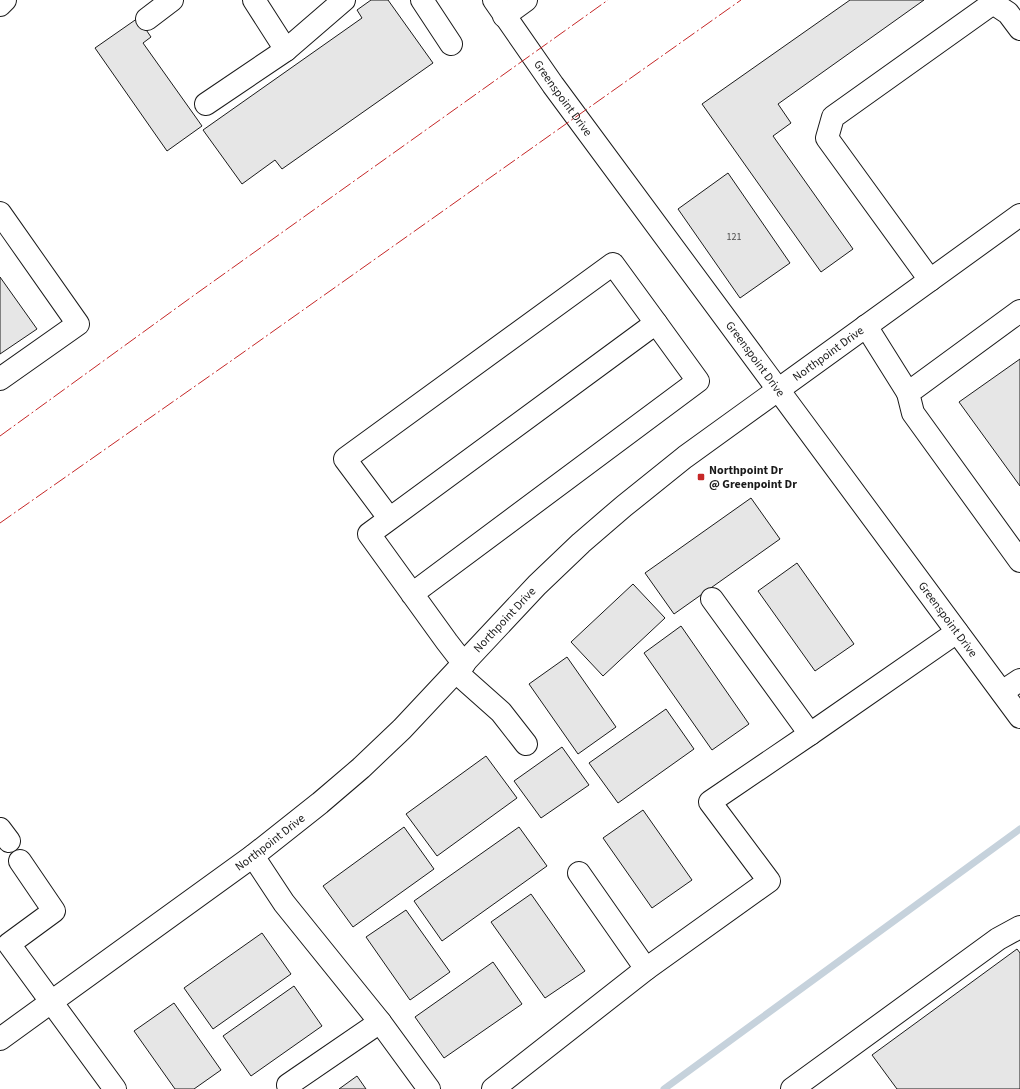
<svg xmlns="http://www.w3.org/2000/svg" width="1020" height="1089" viewBox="0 0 1020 1089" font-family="'Source Sans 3',sans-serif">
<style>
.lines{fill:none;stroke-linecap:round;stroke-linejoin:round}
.stream{stroke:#c6d2dc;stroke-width:7}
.building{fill:#e6e6e6;stroke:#1a1a1a}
.minor-casing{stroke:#1a1a1a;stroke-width:24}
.major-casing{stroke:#1a1a1a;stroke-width:24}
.minor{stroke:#fff;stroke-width:22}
.major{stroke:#fff;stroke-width:22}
.power{stroke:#c62828;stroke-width:1;stroke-dasharray:14 3 2 3;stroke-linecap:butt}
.poi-dot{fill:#c62828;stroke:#fff;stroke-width:1.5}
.labels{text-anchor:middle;stroke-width:3;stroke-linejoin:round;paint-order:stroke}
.number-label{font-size:10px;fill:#4d4d4d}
.street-label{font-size:12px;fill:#1a1a1a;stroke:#fff}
.poi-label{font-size:12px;font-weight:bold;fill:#1a1a1a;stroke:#fff;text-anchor:start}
</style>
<rect width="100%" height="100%" fill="#fff"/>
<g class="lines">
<path class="stream" d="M664 1089 1020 829"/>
</g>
<path class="building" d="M371 0H388L433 63 282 169 275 160 242 184 203 130 362 18 357 10Z
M850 0H924L778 104 791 123 773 136 853 249 821 272 702 104Z
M138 18 151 37 143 43 202 126 167 151 95 48Z
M728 173 790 263 740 298 678 209Z
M0 277 37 329 0 354Z
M1020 359V486L959 402Z
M751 498 780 539 674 614 645 573Z
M797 563 854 644 815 671 758 591Z
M633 584 665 618 603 676 571 642Z
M681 626 749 724 712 750 644 653Z
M567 657 616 727 578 754 529 684Z
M666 709 694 749 618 803 589 763Z
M562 747 589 785 541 818 514 781Z
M486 756 517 798 437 856 406 814Z
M643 810 692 880 652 908 603 838Z
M404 827 434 869 353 927 323 886Z
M519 827 547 866 442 941 414 901Z
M531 894 585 971 545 998 491 922Z
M406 910 450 972 410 1000 366 937Z
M262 933 291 974 213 1029 184 988Z
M1017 949 1020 953V1089H897L872 1055Z
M493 962 522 1004 444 1058 415 1017Z
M294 986 322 1026 251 1076 223 1036Z
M174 1003 221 1070 194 1089H175L134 1031Z
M357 1076 366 1089H339Z"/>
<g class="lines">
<g class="minor-casing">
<g id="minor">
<path d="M254 0 286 50"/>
<path d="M422 0 451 44"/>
<path id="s1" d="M494 0 553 85 1020 717"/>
<path d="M504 16 526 0"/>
<path d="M147 19 172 0"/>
<path d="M206 104 286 50 344 0"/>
<path d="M0 213 78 324 0 379"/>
<path d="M930 280 827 138 833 117 993 3 1008 13 1020 29"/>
<path d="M1020 311 908 393 913 413 1020 561"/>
<path d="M866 326 908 393"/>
<path d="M389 518 345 459 613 264 656 323"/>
<path d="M412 594 698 381 656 323 369 534 447 642 464 664"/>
<path d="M712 599 810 734"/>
<path d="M456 672 501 712 526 744"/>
<path d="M1002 692 1020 680"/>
<path d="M0 829 9 841"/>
<path d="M253 856 284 903 380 1022 429 1089"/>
<path d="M20 861 54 911 9 944 115 1089"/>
<path d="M579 873 646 969"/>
<path id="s2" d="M0 1039 253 856 320 803 361 768 402 729 537 585 581 543 624 506 685 457 1020 215"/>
<path d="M288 1085 380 1022"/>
<path d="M493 1089 646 969 769 881 710 802 810 734 957 632"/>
<path d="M792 1089 998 939 1020 927"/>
</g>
</g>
<g class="major-casing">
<path id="major" d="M0 5 5 0"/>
</g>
<use href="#minor" class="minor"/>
<use href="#major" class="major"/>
<path class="power" d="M0 436 193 296 608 0
M0 523 241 354 741 0"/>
</g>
<rect class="poi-dot" x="697" y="473" width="8" height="8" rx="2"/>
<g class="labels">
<g class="number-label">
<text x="734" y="240">121</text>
</g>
<g class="street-label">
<text dy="4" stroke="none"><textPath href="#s1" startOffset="120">Greenspoint Drive</textPath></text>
<text dy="4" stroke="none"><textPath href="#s2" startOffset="1078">Northpoint Drive</textPath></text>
<text dy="4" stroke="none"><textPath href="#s1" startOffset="444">Greenspoint Drive</textPath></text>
<text dy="4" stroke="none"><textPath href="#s2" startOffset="658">Northpoint Drive</textPath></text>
<text dy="4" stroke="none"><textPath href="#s1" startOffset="768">Greenspoint Drive</textPath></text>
<text dy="4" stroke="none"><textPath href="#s2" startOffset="334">Northpoint Drive</textPath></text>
</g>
<g class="poi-label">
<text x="709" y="474">Northpoint Dr<tspan x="709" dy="14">@ Greenpoint Dr</tspan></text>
</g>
</g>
</svg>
